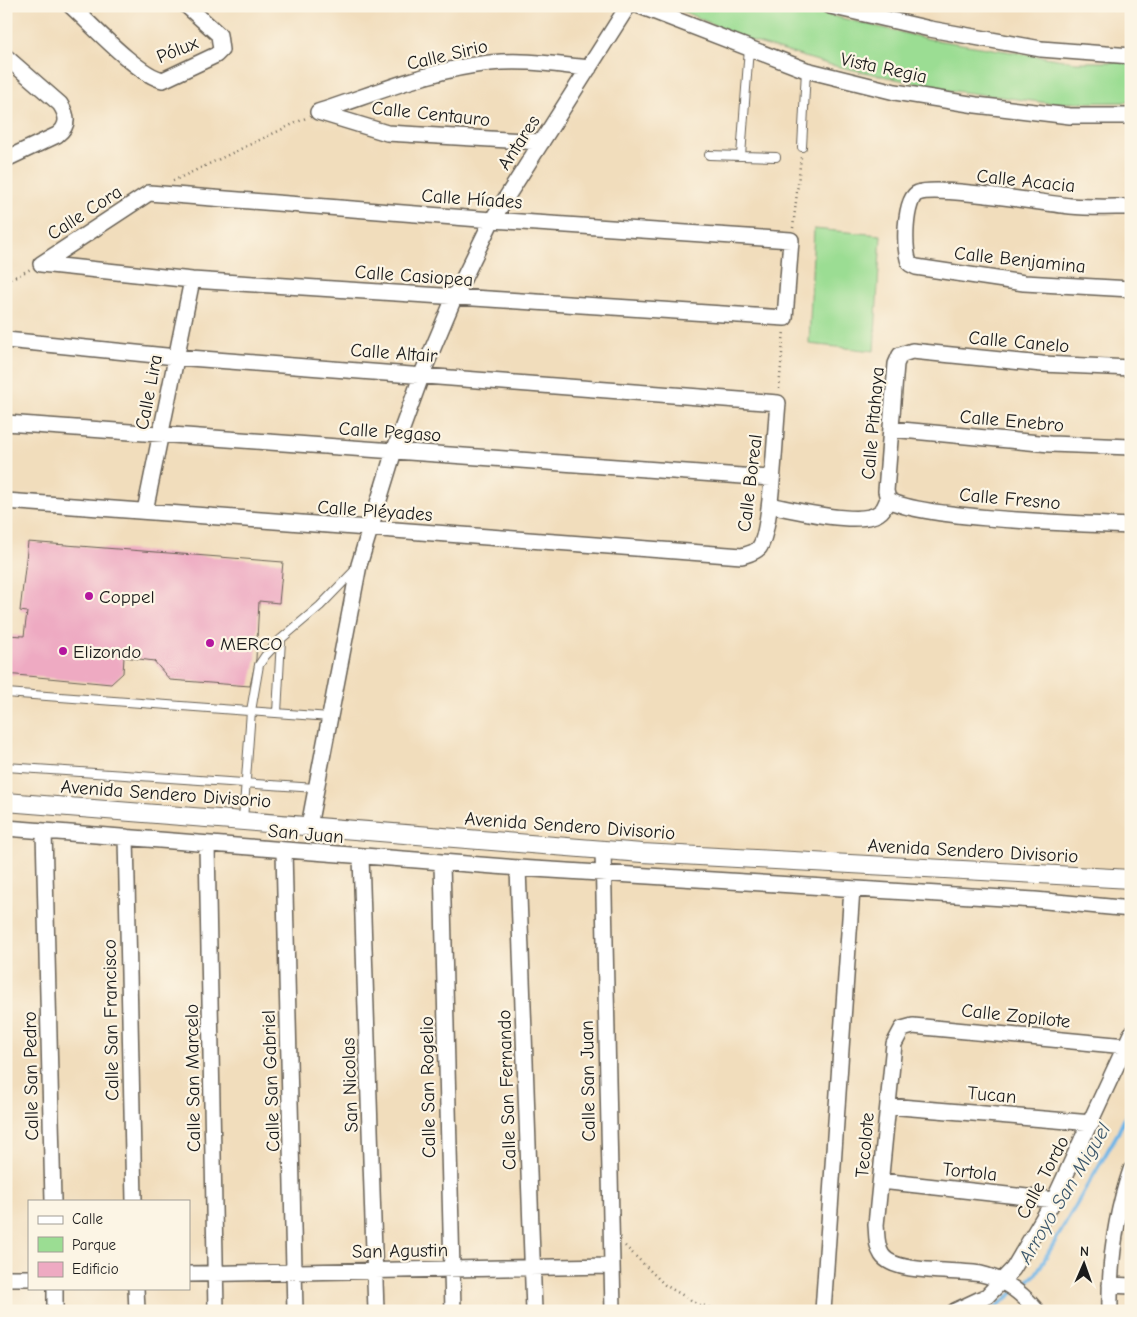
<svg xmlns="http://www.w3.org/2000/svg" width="1137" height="1317" viewBox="0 0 1137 1317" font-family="'Comic Neue',sans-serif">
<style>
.green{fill:#9bdd93;stroke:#5c7c58}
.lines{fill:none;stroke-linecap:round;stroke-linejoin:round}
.stream{stroke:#70b5e7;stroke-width:4}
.building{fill:#eeaac2}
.service-casing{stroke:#676054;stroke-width:10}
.minor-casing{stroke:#676054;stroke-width:18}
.tertiary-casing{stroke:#676054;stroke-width:20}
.path{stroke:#676054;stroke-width:2.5;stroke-dasharray:1 4;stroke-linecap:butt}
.service{stroke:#fff;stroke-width:8}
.minor{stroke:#fff;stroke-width:15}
.tertiary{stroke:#fff;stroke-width:18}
.poi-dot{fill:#b5179e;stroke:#fcf5e5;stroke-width:2}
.labels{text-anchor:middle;stroke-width:4.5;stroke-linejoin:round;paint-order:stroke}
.street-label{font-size:19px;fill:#1c1c1c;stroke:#fcf5e5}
.poi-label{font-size:19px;fill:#1c1c1c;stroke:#fcf5e5;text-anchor:start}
.water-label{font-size:20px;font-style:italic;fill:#3e596d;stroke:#fcf5e5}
</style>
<rect width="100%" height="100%" fill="#fcf5e5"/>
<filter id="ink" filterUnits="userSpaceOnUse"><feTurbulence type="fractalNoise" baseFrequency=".02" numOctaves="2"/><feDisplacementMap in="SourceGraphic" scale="10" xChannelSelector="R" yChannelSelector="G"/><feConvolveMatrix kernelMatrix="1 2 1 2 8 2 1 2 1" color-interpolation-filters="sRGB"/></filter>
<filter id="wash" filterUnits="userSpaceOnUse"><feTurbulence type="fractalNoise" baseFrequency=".0096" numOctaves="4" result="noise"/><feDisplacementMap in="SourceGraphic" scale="20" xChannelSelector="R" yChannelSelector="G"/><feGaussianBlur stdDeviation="1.12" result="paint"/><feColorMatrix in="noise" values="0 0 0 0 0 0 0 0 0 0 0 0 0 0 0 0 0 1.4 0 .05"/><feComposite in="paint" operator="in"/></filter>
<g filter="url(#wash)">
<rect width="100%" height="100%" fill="#f1ddbc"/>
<path class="green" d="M671 6H791L929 39 1076 62H1131V102L1048 103 947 90 831 65 748 40Z
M814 229 881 235 874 351 809 344Z"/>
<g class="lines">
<path class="stream" d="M1018 1289 1036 1274 1118 1133 1131 1104
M991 1311 1013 1293"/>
</g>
<g id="blocks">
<path class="building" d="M28 542 283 562 279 603 259 601 256 659 250 686 170 680 154 661 124 657 123 673 111 684 6 674V635L24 636 27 612 20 611Z"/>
</g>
</g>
<g filter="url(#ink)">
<use href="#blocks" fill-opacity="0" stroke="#676054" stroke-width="1"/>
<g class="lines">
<g class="service-casing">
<path id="service" d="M749 48 741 156 776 157
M802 147 806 70
M709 155 741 156
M6 693 330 717
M277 713 281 639
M6 767 316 788
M243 820 251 711 259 665 265 656 281 639 320 606 356 569"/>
</g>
<g class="minor-casing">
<path id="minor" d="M71 6C91 24 139 76 163 80L216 55 221 50 219 35 187 6
M640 6 806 70 895 92 976 105 1070 116H1131
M830 6 930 29 1041 49 1131 56
M6 57 60 104C68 116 69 126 57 135L6 159
M318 112C374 94 432 69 490 63 523 59 557 65 589 68
M318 112 387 133 542 142
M149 193 492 220 791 240 785 318 192 280 41 264Z
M1131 207C1111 207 1090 208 1070 206 1042 203 938 185 918 193 904 198 903 253 910 264L916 267 1024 283 1131 289
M6 340 176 357 778 403C775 429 772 532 759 548 754 553 748 554 742 556L6 501
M6 423 771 478
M891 429 1050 444 1131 447
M888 499 886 491 896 364 900 355 912 351 1042 364 1131 368
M888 499C914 519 1089 524 1131 526
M770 505C792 510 864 527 880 512 884 510 886 503 888 499
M145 511 192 280
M309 826 359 565 394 451 422 374 454 298 492 220 628 6
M6 828 518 868 1035 900 1131 909
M44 831 53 1201
M126 837 134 1201
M207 845 216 1311
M603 850 613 1311
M284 851 295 1311
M361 857 376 1311
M442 863 453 1311
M518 868 534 1311
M888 1106 1092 1123
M881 1181 1054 1200
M189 1274 612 1266
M6 1278H29
M1110 1285 1131 1286
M55 1288V1311
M136 1288 137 1311
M823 1311 852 889
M955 1311 987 1296 1013 1269 1054 1200 1131 1034
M1037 1311C1022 1293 1004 1279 981 1274 958 1269 895 1275 882 1255 876 1246 877 1235 876 1225L894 1044 902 1029 913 1026 1126 1046
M1110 1311C1109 1262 1115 1217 1131 1170"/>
</g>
<g class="tertiary-casing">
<path id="tertiary" d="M6 802 642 853 1131 879"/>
</g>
<path class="path" d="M173 181 306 118
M793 228 801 157
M6 281 31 269
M779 389 784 330
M625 1246 665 1285 698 1304 722 1311"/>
<use href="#service" class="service"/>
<use href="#minor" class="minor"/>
<use href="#tertiary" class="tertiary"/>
</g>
</g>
<g class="poi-dot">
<circle cx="89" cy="596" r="5"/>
<circle cx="210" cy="643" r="5"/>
<circle cx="63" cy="651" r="5"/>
</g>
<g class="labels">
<g class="street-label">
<text transform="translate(177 49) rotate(-22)" y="7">Pólux</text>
<text transform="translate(447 54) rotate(-13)" y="7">Calle Sirio</text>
<text transform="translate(884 67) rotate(12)" y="7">Vista Regia</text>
<text transform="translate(431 113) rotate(6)" y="7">Calle Centauro</text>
<text transform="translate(518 142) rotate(-57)" y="7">Antares</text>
<text transform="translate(1026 180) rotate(6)" y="7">Calle Acacia</text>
<text transform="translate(472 198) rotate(4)" y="7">Calle Híades</text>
<text transform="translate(84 212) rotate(-33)" y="7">Calle Cora</text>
<text transform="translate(1020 259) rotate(6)" y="7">Calle Benjamina</text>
<text transform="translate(414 275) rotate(4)" y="7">Calle Casiopea</text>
<text transform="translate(1019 341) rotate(5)" y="7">Calle Canelo</text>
<text transform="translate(394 352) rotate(4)" y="7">Calle Altair</text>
<text transform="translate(148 392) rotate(-79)" y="7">Calle Lira</text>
<text transform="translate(1012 420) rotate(5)" y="7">Calle Enebro</text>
<text transform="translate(872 423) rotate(-85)" y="7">Calle Pitahaya</text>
<text transform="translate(390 431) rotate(4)" y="7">Calle Pegaso</text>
<text transform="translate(749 483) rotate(-83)" y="7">Calle Boreal</text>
<text transform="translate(1010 498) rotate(5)" y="7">Calle Fresno</text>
<text transform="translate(375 510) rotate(4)" y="7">Calle Pléyades</text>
<text transform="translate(166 793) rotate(4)" y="7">Avenida Sendero Divisorio</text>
<text transform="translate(570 825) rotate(4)" y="7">Avenida Sendero Divisorio</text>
<text transform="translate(306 833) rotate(5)" y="7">San Juan</text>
<text transform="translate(973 850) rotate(3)" y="7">Avenida Sendero Divisorio</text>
<text transform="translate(1016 1015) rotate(6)" y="7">Calle Zopilote</text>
<text transform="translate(110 1020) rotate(-91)" y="7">Calle San Francisco</text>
<text transform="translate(30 1076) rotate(-91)" y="7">Calle San Pedro</text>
<text transform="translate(192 1078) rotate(-91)" y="7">Calle San Marcelo</text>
<text transform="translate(270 1081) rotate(-92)" y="7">Calle San Gabriel</text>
<text transform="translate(587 1081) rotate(-91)" y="7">Calle San Juan</text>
<text transform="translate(349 1085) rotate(-92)" y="7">San Nicolas</text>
<text transform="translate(427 1087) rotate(-91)" y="7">Calle San Rogelio</text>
<text transform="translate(506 1090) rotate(-92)" y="7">Calle San Fernando</text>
<text transform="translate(992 1094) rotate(5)" y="7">Tucan</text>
<text transform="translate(864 1145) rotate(-85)" y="7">Tecolote</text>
<text transform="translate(970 1171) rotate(6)" y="7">Tortola</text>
<text transform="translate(1042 1177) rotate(-62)" y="7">Calle Tordo</text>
<text transform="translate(400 1250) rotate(-1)" y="7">San Agustin</text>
</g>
<g class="poi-label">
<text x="99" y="603">Coppel</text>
<text x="220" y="650">MERCO</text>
<text x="73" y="658">Elizondo</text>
</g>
<g class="water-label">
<text transform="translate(1064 1193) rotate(-59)" y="7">Arroyo San Miguel</text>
</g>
</g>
<rect width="1137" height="1317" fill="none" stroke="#fcf5e5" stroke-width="25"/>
<rect x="28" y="1200" width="162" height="90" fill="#fcf5e5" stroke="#a29e95"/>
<rect x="38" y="1216" width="25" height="8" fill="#ffffff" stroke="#a29e95"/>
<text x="72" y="1224" font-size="15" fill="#1c1c1c">Calle</text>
<rect x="38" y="1237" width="25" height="15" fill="#9bdd93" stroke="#a29e95"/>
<text x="72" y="1250" font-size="15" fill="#1c1c1c">Parque</text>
<rect x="38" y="1262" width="25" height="15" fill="#eeaac2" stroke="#a29e95"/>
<text x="72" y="1274" font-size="15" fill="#1c1c1c">Edificio</text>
<g transform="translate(1084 1264) rotate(2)" stroke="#fcf5e5" stroke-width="4" paint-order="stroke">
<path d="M0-4L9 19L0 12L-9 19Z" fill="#1c1c1c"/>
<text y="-8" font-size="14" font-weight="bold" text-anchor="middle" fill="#1c1c1c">N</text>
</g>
</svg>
